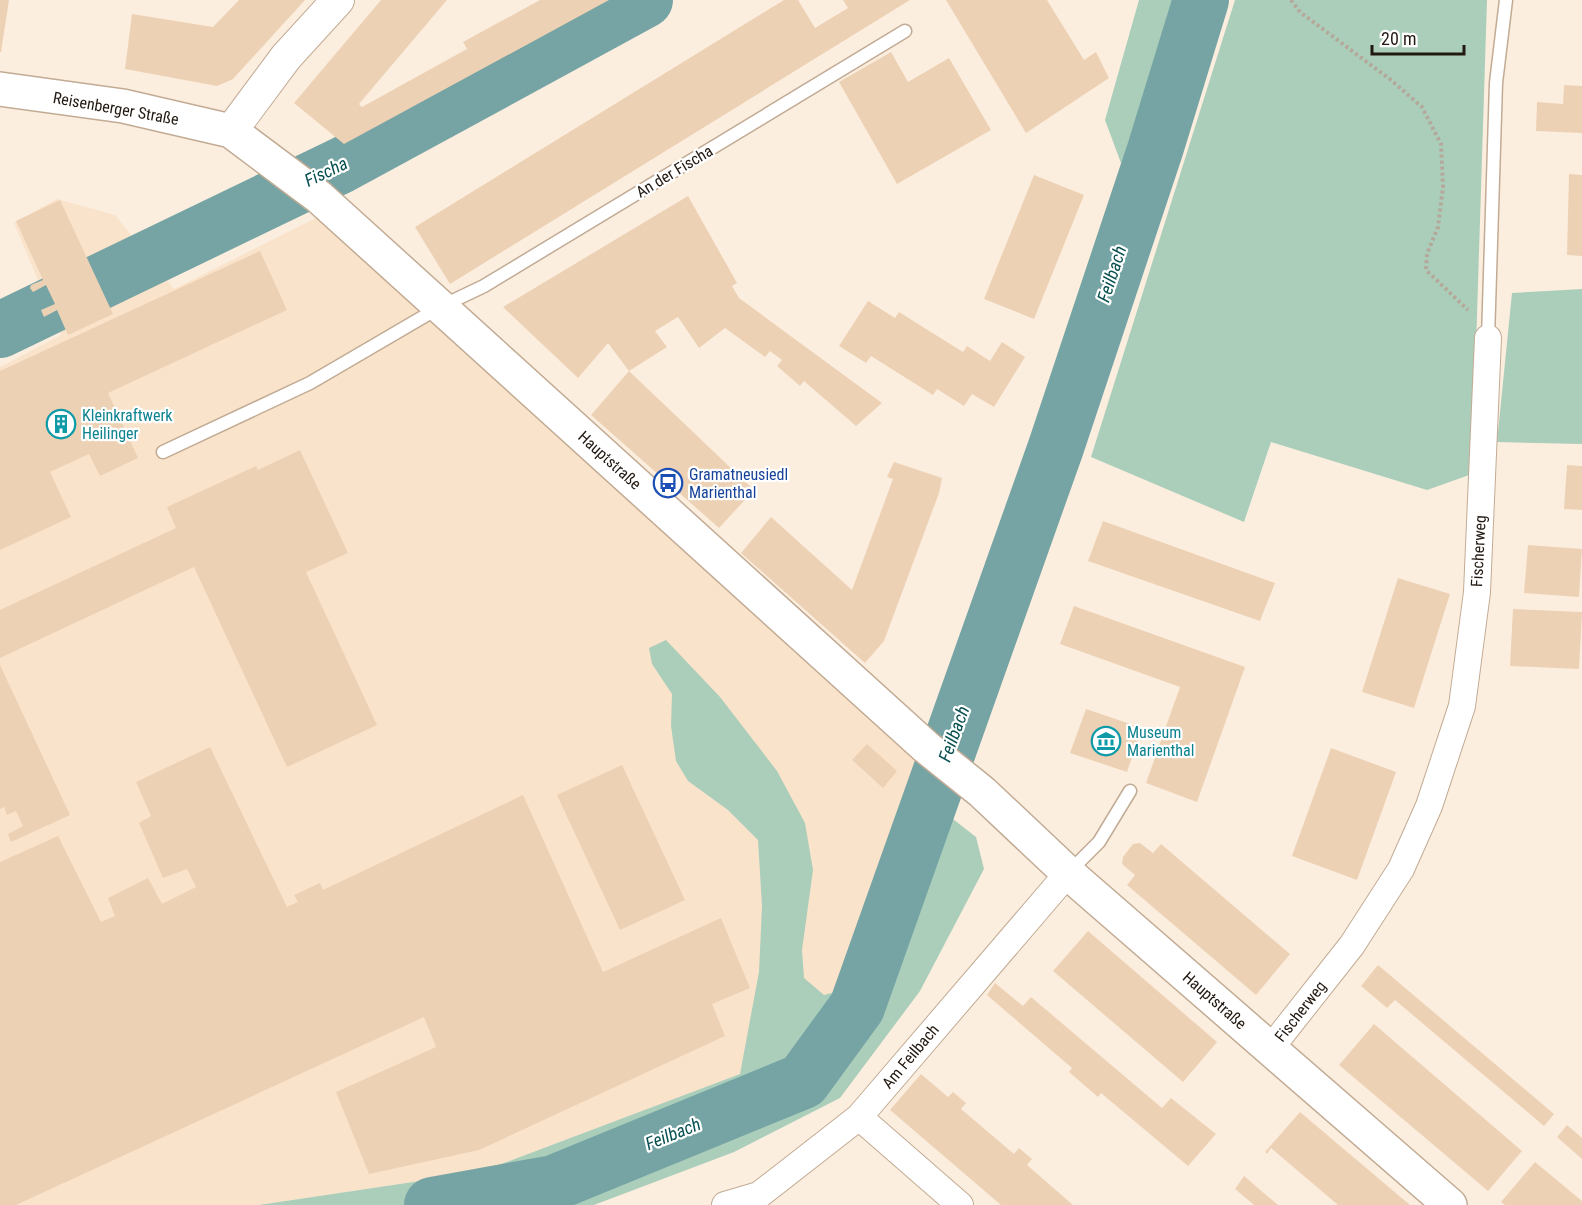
<svg xmlns="http://www.w3.org/2000/svg" width="1582" height="1205" viewBox="0 0 1582 1205" font-family="'Roboto Condensed',sans-serif">
<style>
.built{fill:#fae3cb}
.green{fill:#abcebb}
.lines{fill:none;stroke-linecap:round;stroke-linejoin:round}
.river{stroke:#76a4a4;stroke-width:56}
.building{fill:#edd1b4}
.service-casing{stroke:#c2ab94;stroke-width:15}
.minor-casing{stroke:#c2ab94;stroke-width:28}
.tertiary-casing{stroke:#c2ab94;stroke-width:34}
.secondary-casing{stroke:#c2ab94;stroke-width:36}
.path{stroke:#b4a89b;stroke-width:4;stroke-dasharray:3 3;stroke-linecap:butt}
.service{stroke:#fff;stroke-width:12}
.minor{stroke:#fff;stroke-width:26}
.tertiary{stroke:#fff;stroke-width:32}
.secondary{stroke:#fff;stroke-width:33}
.labels{text-anchor:middle;stroke-width:4.5;stroke-linejoin:round;paint-order:stroke}
.street-label{font-size:16px;fill:#221911;stroke:#fff}
.culture-label{font-size:16px;fill:#0d838f;stroke:#fff;text-anchor:start}
.transit-label{font-size:16px;fill:#164399;stroke:#fff;text-anchor:start}
.water-label{font-size:18px;font-style:italic;fill:#074f50;stroke:#fff}
</style>
<rect width="100%" height="100%" fill="#fceedf"/>
<path class="built" d="M57 199 115 215 174 289 324 214 922 758 867 947 853 987 826 1042 480 1172 259 1205H0V367L61 335 14 223Z"/>
<path class="green" d="M1139 0H1188L1131 190 1105 120Z
M1235 0H1487L1472 474 1427 490 1271 442 1244 522 1091 457Z
M1582 289V444L1497 442 1512 293Z
M666 640 720 697 777 771 805 823 813 870 802 950 804 978 824 995 853 987 867 947 912 787 976 837 984 869 920 991 840 1098 734 1152 594 1205H259L480 1172 740 1074 759 972 762 906 758 840 728 810 688 781 676 761 671 726 672 694 652 664 649 648Z"/>
<g class="lines">
<path class="river" d="M0 330 342 165 645 0
M432 1205 554 1183 803 1081 857 1007 1056 447 1155 150 1201 0"/>
</g>
<path class="building" d="M0 0H9L1 52H0Z
M239 0H305L233 79 217 86 125 69 132 14 213 27Z
M381 0H447L359 104 362 107 467 49 463 42 540 0H609L344 144 294 103Z
M784 0H798L815 28 848 8 843 0H910L450 284 415 227Z
M946 0H1047L1084 60 1096 52 1109 78 1026 133Z
M891 52 908 82 949 58 991 130 897 184 839 82Z
M1564 85 1582 86V133L1536 131 1537 102 1563 104Z
M1569 174 1582 175V256L1567 255Z
M1034 175 1084 195 1034 319 984 299Z
M688 196 737 283 732 286 739 298 882 403 856 426 804 381 800 386 777 366 782 360 770 351 765 357 725 328 699 348 678 317 655 331 667 347 629 371 754 490 719 528 591 415 629 371 608 343 578 378 503 307Z
M60 200 113 314 68 335 57 310 44 317 41 310 55 304 46 285 33 292 30 288 31 285 43 280 16 221Z
M260 251 287 310 108 393 138 458 100 476 89 454 50 472 71 517 0 550V371Z
M868 301 895 318 899 312 963 352 967 346 990 361 1002 342 1025 357 994 407 972 394 964 406 937 389 933 395 871 356 866 363 839 346Z
M300 450 348 553 306 572 377 725 287 767 194 567 0 658V610L176 528 167 507 256 466 258 470Z
M894 462 942 478 939 493 884 641 865 663 741 553 771 517 852 590 893 479 887 477Z
M1567 465 1582 466V510L1564 509Z
M1103 521 1275 583 1260 621 1088 561Z
M1528 545 1582 549 1579 597 1524 593Z
M1398 578 1450 594 1414 708 1362 692Z
M1074 606 1245 667 1197 802 1146 783 1180 687 1060 644Z
M1513 609 1582 612 1579 669 1510 666Z
M0 665 70 815 11 842 8 834 23 826 16 811 7 815 4 807 0 809Z
M1086 709 1142 728 1127 772 1070 753Z
M867 744 897 771 883 788 852 760Z
M210 747 287 907 298 902 294 895 320 883 323 890 523 795 603 972 721 918 750 988 712 1004 725 1036 479 1150 369 1174 336 1092 436 1047 424 1017 16 1205H0V862L58 836 101 922 115 916 108 898 148 878 162 904 196 887 187 869 163 878 139 823 151 816 136 782Z
M1331 748 1396 772 1357 880 1292 856Z
M622 765 685 900 620 930 557 795Z
M1140 843 1153 853 1161 844 1290 954 1256 995 1127 885 1135 875 1122 864 1123 857 1133 844Z
M1088 931 1217 1042 1183 1082 1053 971Z
M1378 965 1554 1114 1544 1126 1395 1000 1387 1008 1361 986Z
M995 983 1023 1006 1031 997 1162 1108 1171 1098 1216 1134 1188 1166 1101 1093 1098 1097 1069 1072 1072 1068 987 995Z
M1374 1024 1522 1151 1488 1191 1339 1065Z
M921 1074 948 1097 953 1092 966 1103 961 1109 1014 1154 1019 1148 1032 1159 1027 1165 1073 1205H1001L890 1110Z
M1300 1112 1410 1205H1338L1271 1148 1267 1154 1265 1152Z
M1567 1125 1582 1138V1159L1557 1137Z
M1535 1162 1582 1201V1205H1505L1501 1202Z
M1244 1176 1278 1205H1254L1235 1189Z"/>
<g class="lines">
<g class="service-casing">
<path id="service" d="M1488 338 1496 83 1506 0
M163 452 310 383 440 307 484 286 905 31
M1068 873 1099 842 1130 791"/>
</g>
<g class="minor-casing">
<path id="minor" d="M1270 1049 1352 945 1401 869 1429 806 1462 706 1477 592 1488 338
M859 1117 960 1205
M725 1205 759 1195 859 1117 1068 873"/>
</g>
<g class="tertiary-casing">
<path id="tertiary" d="M231 131 286 57 338 0"/>
</g>
<g class="secondary-casing">
<path id="secondary" d="M0 89 123 106 231 131 319 197 926 747 982 792 1068 873 1450 1205"/>
</g>
<path class="path" d="M1291 0 1300 12 1391 80 1422 107 1441 144 1443 187 1438 227 1427 254 1426 270 1468 310"/>
<use href="#service" class="service"/>
<use href="#minor" class="minor"/>
<use href="#tertiary" class="tertiary"/>
<use href="#secondary" class="secondary"/>
</g>
<defs>
<g id="building-ring" transform="scale(1.5)"><circle r="9.5" fill="#fff" stroke="#0f9aa8" stroke-width="1.5"/><path d="M-4-6H4V6H1V3H-1V6H-4ZM-2.5-4.3h1.7v1.8h-1.7ZM.8-4.3h1.7v1.8H.8ZM-2.5-1h1.7V.8h-1.7ZM.8-1h1.7V.8H.8Z" fill="#0f9aa8"/></g>
<g id="bus-ring" transform="scale(1.5)"><circle r="9.5" fill="#fff" stroke="#1a4fb4" stroke-width="1.5"/><path d="M-5-6H5V4H4V6H2V4H-2V6H-4V4H-5ZM-3.5-4V0h7V-4ZM-3.5 1.2v1.5H-2V1.2ZM2 1.2v1.5H3.5V1.2Z" fill="#1a4fb4"/></g>
<g id="museum-ring" transform="scale(1.5)"><circle r="9.5" fill="#fff" stroke="#0f9aa8" stroke-width="1.5"/><path d="M0-6L6-3V-2H-6V-3ZM-5-1h2V3h-2ZM-1-1h2V3h-2ZM3-1h2V3H3ZM-6 4H6V6H-6Z" fill="#0f9aa8"/></g>
</defs>
<g fill-rule="evenodd">
<use href="#building-ring" x="61" y="424"/>
<use href="#bus-ring" x="668" y="483"/>
<use href="#museum-ring" x="1106" y="741"/>
</g>
<g class="labels">
<g class="street-label">
<text transform="translate(116 108) rotate(10)" y="6">Reisenberger Straße</text>
<text transform="translate(674 171) rotate(-31)" y="6">An der Fischa</text>
<text transform="translate(610 460) rotate(42)" y="6">Hauptstraße</text>
<text transform="translate(1478 551) rotate(-87)" y="6">Fischerweg</text>
<text transform="translate(1215 1000) rotate(41)" y="6">Hauptstraße</text>
<text transform="translate(1300 1011) rotate(-52)" y="6">Fischerweg</text>
<text transform="translate(910 1056) rotate(-50)" y="6">Am Feilbach</text>
</g>
<g class="culture-label">
<text x="82" y="421">Kleinkraftwerk<tspan x="82" dy="18">Heilinger</tspan></text>
<text x="1127" y="738">Museum<tspan x="1127" dy="18">Marienthal</tspan></text>
</g>
<g class="transit-label">
<text x="689" y="480">Gramatneusiedl<tspan x="689" dy="18">Marienthal</tspan></text>
</g>
<g class="water-label">
<text transform="translate(326 172) rotate(-26)" y="6">Fischa</text>
<text transform="translate(1112 274) rotate(-72)" y="6">Feilbach</text>
<text transform="translate(954 734) rotate(-70)" y="6">Feilbach</text>
<text transform="translate(673 1134) rotate(-22)" y="6">Feilbach</text>
</g>
</g>
<path d="M1372 45v9h92v-9" fill="none" stroke="#221911" stroke-width="3"/>
<text x="1381" y="45" font-size="18" fill="#221911" stroke="#ffffff" stroke-width="4.5" paint-order="stroke">20 m</text>
</svg>
